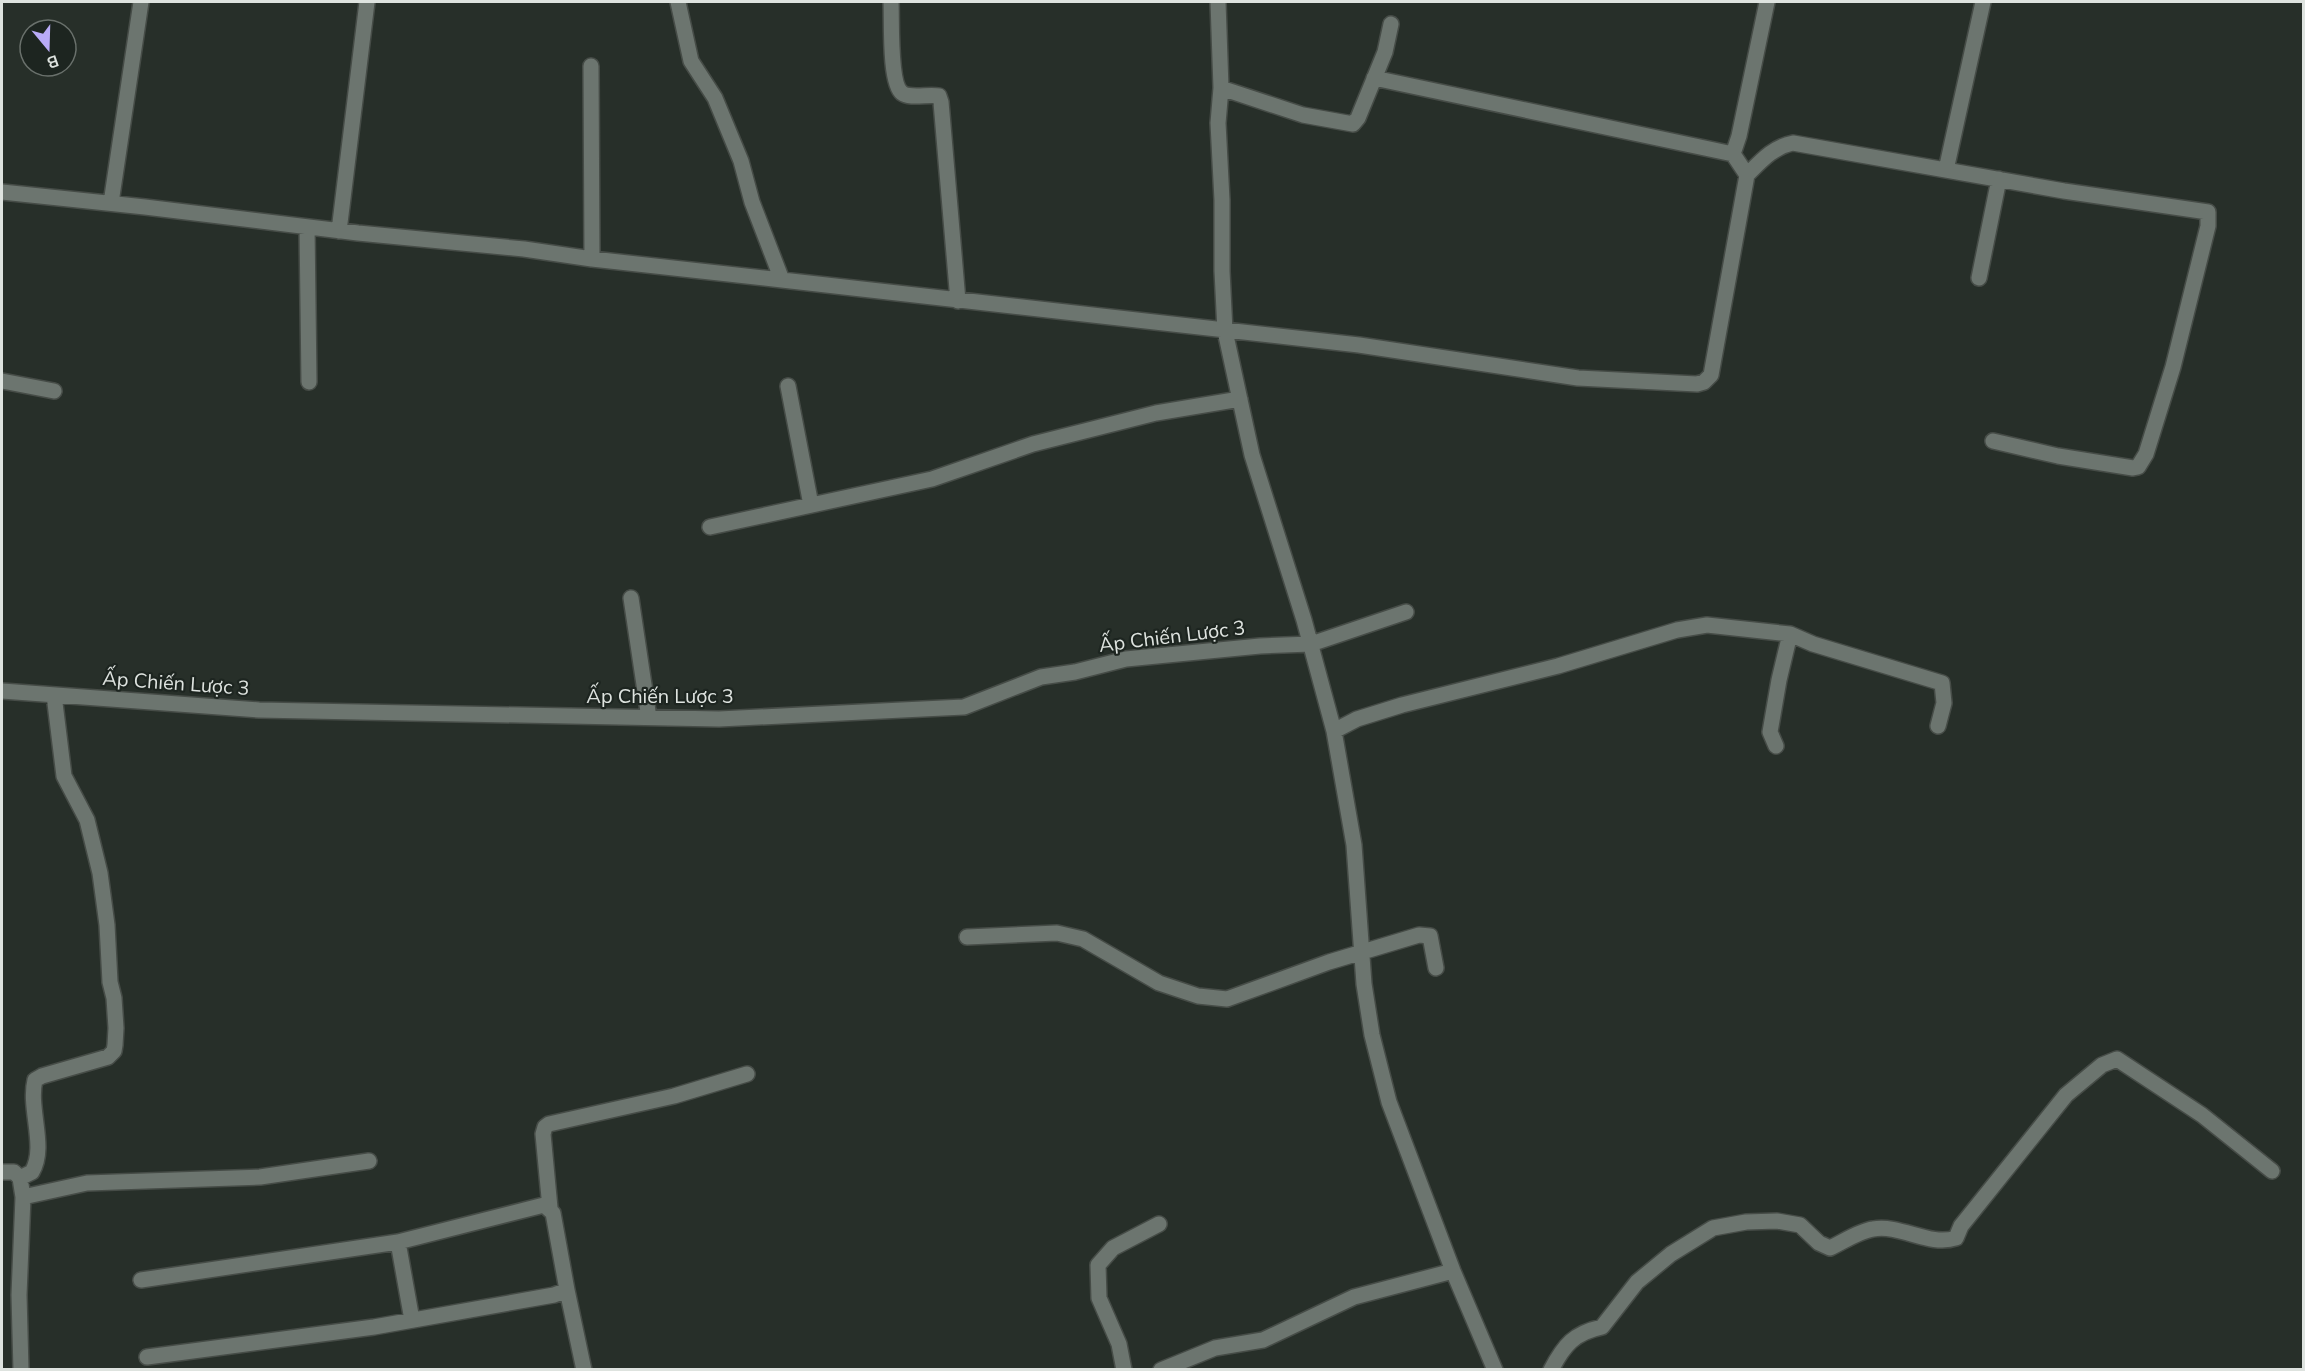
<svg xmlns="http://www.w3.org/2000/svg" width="2305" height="1371" viewBox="0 0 2305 1371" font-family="'Nunito Sans',sans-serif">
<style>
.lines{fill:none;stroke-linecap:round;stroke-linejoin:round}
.minor-casing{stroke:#464c47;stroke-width:18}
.minor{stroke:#6c756f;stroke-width:15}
.labels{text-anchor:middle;stroke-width:4.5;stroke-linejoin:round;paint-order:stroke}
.street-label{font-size:20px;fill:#dee3df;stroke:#1d2520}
</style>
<rect width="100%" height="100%" fill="#272f29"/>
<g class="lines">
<g class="minor-casing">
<path id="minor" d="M678 2 691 61 715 98 741 161 752 202 782 280 1359 345 1578 378 1697 384 1704 382 1711 375 1747 175 1733 154 1739 136 1767 2
M891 2C892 19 889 83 902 93 910 99 928 94 939 96L941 102 958 301
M1218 2 1221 88 1218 123 1222 200V271L1225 331 1252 455 1304 620 1334 731 1354 845 1364 984 1372 1035 1389 1102 1453 1271 1495 1370
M591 66 592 259
M1374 78 1733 154
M1221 88 1303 115 1353 124 1358 118 1385 52 1391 24
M1946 170 1983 2
M1747 175C1761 161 1773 147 1793 143L2064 191 2208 212V226L2173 367 2146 454 2138 467 2133 468 2058 456 1993 441
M2 192 145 207 358 233 524 249 592 259 782 280
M111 203 141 2
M307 227 309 382
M339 231 367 2
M1979 278 1999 179
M2 381 54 391
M788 386 811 505
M710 527 932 479 1033 444 1156 413 1240 399
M631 598 649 718
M2 691 259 710 719 719 902 710 964 707 1041 677 1075 672 1126 659 1260 646 1311 644 1406 612
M1334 731 1357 719 1402 705 1558 666 1677 630 1707 625 1790 634 1813 644 1942 683 1944 703 1938 726
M1776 746 1770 732 1779 680 1790 634
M967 937 1057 933 1083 939 1159 983 1198 996 1227 999 1329 962 1419 935 1430 936 1436 968
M2 1172H14L20 1178 23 1197 19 1295 21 1370
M20 1178 32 1172C47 1147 28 1109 35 1080L42 1076 108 1057 114 1051 115 1045 116 1028 114 998 110 982 107 925 100 873 87 820 64 776 54 695
M23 1197 87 1183 260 1177 369 1161
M550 1208 543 1134 545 1127 549 1124 674 1096 747 1074
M398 1242 412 1320
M141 1280 398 1242 544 1205 553 1213 567 1290
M147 1357 374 1327 554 1295 567 1290 584 1370
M1124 1370 1119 1344 1099 1298 1098 1265 1113 1248 1159 1224
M1161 1370 1215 1348 1263 1340 1354 1297 1453 1271
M1551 1370C1564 1345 1574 1333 1602 1327L1637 1282 1671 1254 1713 1228 1746 1222 1777 1221 1800 1225 1819 1243 1830 1248C1843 1242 1859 1231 1873 1229 1901 1224 1929 1247 1956 1238L1961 1226 2066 1095 2102 1065 2117 1059 2202 1115 2272 1171"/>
</g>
<use href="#minor" class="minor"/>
</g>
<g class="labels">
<g class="street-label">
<text transform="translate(1172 636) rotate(-7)" y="7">Ấp Chiến Lược 3</text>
<text transform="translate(176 683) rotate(4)" y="7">Ấp Chiến Lược 3</text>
<text x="660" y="703">Ấp Chiến Lược 3</text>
</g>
</g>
<rect width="2305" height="1371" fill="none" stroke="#dee3df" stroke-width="6"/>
<g transform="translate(48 48) rotate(161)"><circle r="28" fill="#1d2520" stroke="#6a716c" stroke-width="1.5"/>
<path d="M0-4.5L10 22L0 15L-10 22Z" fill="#b9abf7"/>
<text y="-9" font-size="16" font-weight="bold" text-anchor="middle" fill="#dee3df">B</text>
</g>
</svg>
